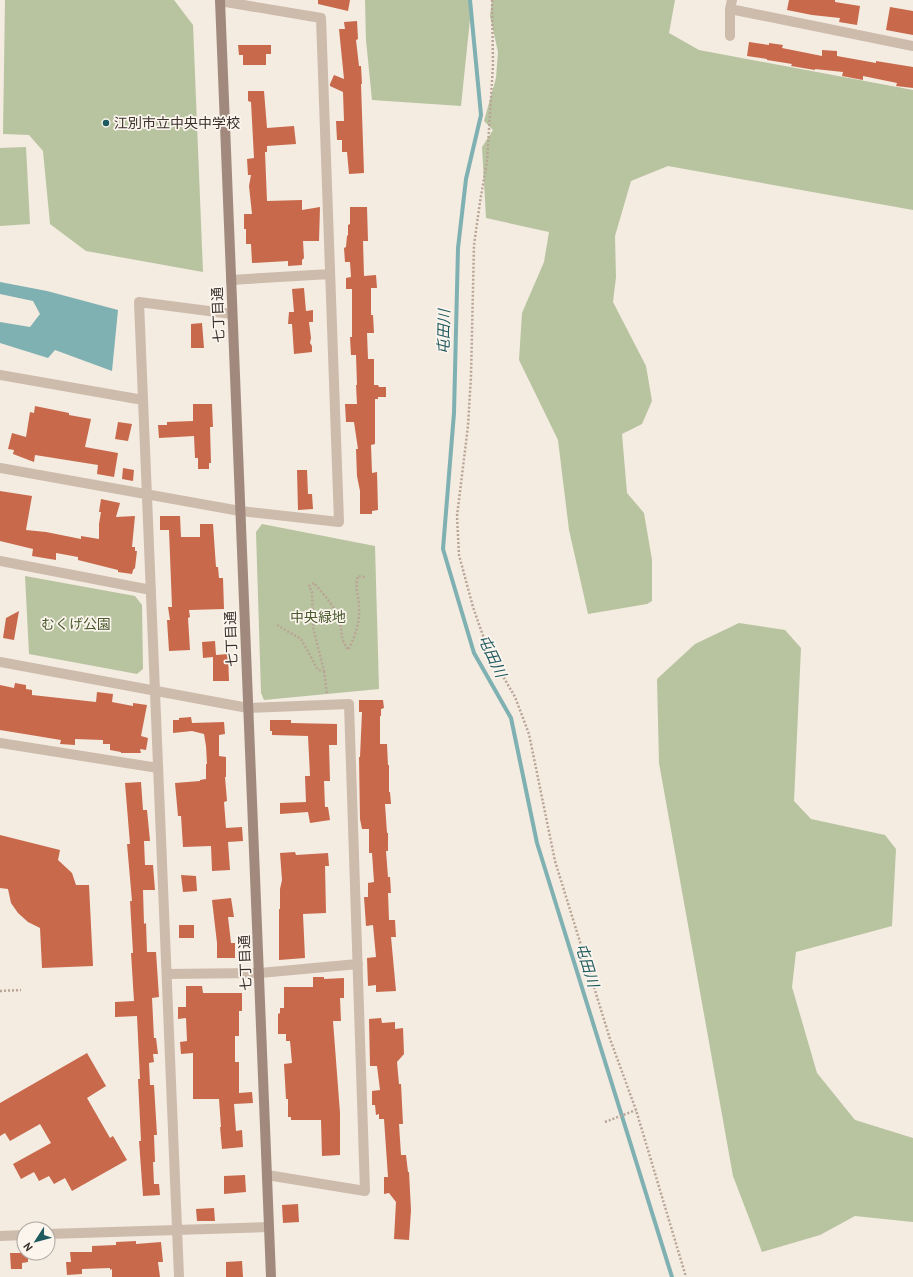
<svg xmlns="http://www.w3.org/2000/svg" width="913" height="1277" viewBox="0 0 913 1277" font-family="'PT Sans','Noto Sans JP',sans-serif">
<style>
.green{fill:#b8c4a0}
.water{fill:#7fb0b2}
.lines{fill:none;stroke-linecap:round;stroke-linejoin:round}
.stream{stroke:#7fb0b2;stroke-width:4}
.building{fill:#c8694b}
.path{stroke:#b9a596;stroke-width:2.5;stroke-dasharray:2 2;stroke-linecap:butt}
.street{stroke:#cdbbac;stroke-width:10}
.secondary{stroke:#a18a7d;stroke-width:10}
.poi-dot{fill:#1f5a5e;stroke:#fbf5ee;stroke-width:1.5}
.labels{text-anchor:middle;stroke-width:3.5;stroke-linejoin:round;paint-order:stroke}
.poi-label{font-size:14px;fill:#3b302b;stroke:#fbf5ee;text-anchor:start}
.street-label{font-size:14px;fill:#3b302b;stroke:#fbf5ee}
.park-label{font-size:14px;fill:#4a5a2e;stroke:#fbf5ee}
.water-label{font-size:15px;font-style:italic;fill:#1f5a5e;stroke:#fbf5ee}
</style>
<rect width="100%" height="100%" fill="#f4ebe1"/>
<path class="green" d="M5 0H174L193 25 203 272 86 251 50 224 43 151 29 135 3 134Z
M365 0H472L461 106 372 100 366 40Z
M492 0H675L669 33 699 50 913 90V210L668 166 631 181 615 236 616 277 613 302 646 366 652 401 642 424 622 434 627 493 644 513 652 560V601L647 604 588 614 569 530 558 440 519 360 522 313 544 262 549 232 486 218 482 147 493 130 484 121 496 78 498 52 490 16Z
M26 147 30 224 0 226V148Z
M262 524 375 546 379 689 264 700 261 693 256 532Z
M25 576 135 596 142 605 143 669 137 674 29 654Z
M739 623 785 630 801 648 794 801 811 819 885 835 896 849 892 926 796 952 792 987 817 1073 855 1120 913 1138V1222L855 1216 820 1235 762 1252 733 1176 659 763 657 679 695 644Z"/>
<path class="water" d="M0 282 47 291 118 310 112 371 55 350 48 358 0 343V322L30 327 40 314 33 301 0 294Z"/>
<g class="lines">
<path class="stream" d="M470 0 481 115 466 179 458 248 454 413 443 549 474 653 511 718 537 843 672 1277"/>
</g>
<path class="building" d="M318 0H350L348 11 318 4Z
M789 0H835V2L860 6 857 25 839 22 840 18 812 15 787 10Z
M890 7 913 11V35L886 30Z
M357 21 358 39 356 40 359 66H361L362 84H361L364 173 349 174 347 152H342V140H337L336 121H344L343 92 330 86V84L334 75 344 79 339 29H345L344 22Z
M749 42 769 45V43L783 45 782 48 822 56V50L837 51V56L876 63V61L913 67V88L896 86 897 83 863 76V80L842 76 843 72 815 69V70L791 66 792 64 767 60V59L747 56Z
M238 45H271V54H266V65H243V55H239Z
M248 91H264L267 128 294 126 296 144 267 146V152H265L267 201 302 200V210L320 207 319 241H303L304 258 302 260V265L288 266V261L252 263 251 244H246V229H244V214H252L249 186 251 175H248L247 159 254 158 251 102 248 101Z
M350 207H367L368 241H363L364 276 376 275 377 288H371V315H373L374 333H367L368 359H374V385H378L379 387H386V397H378V399H375V444L371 445 372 473 377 472 378 510 372 511V514H360V491L357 476 356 449H358L354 422H346L345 404H357L356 385H357L356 355H351L350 337H352V289H346V278L351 277 350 262H345L344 248 346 247 347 236 348 235V225L350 224Z
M304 288 306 311 313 310V322H309L311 338 310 343 312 346V352L294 354 292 324H288L289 312H294L292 289Z
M202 323 204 348H191V324Z
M193 404H212L213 427H210L211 463H209V469H198V458H195L194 436 159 438 158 425H167V422L193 421Z
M35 406 69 413V415L91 419 85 447 118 453 114 477 97 474 98 465 35 455 34 462 13 454 14 450 8 449 12 433 26 437 30 412 34 413Z
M118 422 132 424 128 441 115 439Z
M123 468 134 470 133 481 122 479Z
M297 470H307L308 494H312L313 509 298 510Z
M0 491 32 496 26 530 46 532 81 539V536L99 539V524L101 512H99L101 499 120 503 116 517 135 516 132 547H135V551H137L135 568 133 570 132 574 118 572V570L78 560V557L56 553V560L32 556 33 549 0 541Z
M160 516H180L181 537H200V524H213L216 567H218L219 578H223L224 609 189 610 190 617 188 618 190 650 169 651 167 620H170L168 607H172L169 530H160Z
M19 611 14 640 3 638 6 618Z
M215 641 216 655 228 654 229 681H213V657L203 658 202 642Z
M15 683 26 685V689L32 690V695L96 702 97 692 113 694 112 702 133 706V703L147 705 141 736 148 738 146 750 140 749 141 753H121V752L110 750V744H103V740L75 739V745L60 744 61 740 0 730V685L14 688Z
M359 700H383L384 708 381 709V716H380V744H387L388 765H389V792H390L391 804H385L387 833H388V851H386L388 877H390L391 893H388L389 920H395L396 937H391L396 991 376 992V985L368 986 367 958 376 957 373 925 366 926 364 897H368V883L374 882 372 853H369V829H362L360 819 359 757H360L362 712H359Z
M191 717 192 723 224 722 225 734 219 735V756L226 757V777H225L227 801 224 802 226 828 242 827 243 841 228 842 230 870 212 871 211 846 183 847 181 816H178L175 783 200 781V780L206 779V764H207L206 746 204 734 192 731 173 733V720H179V718Z
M270 720H291V723L337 724V745H329L330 781H324L325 807H328L330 820 310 823 308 812 280 814V803L306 802 305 776H310L308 736 272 735V731H270Z
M141 782 143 810H147L150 841H144L145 865H153L155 890H143L144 924 146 923 147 952H156L159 997 152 998 154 1038H156L158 1054H153L154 1062 149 1063 150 1085H154L157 1135H154L155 1162H153L154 1184H159L160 1195 143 1196 139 1141H141L138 1079H140L137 1016 115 1017V1002L134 1001 131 953H133L130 901H132L127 844H130L125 783Z
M0 835 60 850 58 860 72 873 76 885H89L93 966 42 968 40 928 28 922 18 913 11 903 8 889 0 888Z
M295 852 296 855 328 853 329 866H325L326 913 303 914 305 958 279 960V909H280V889L282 880 280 853Z
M181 875 196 876 197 891 183 892Z
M231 898 234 917H228L231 943H235V958H217V943L212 900Z
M179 925H194V938H179Z
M313 977H324V979L344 978V998H340L341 1021H333L340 1113V1155L322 1156 321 1120H291V1117H288V1099H286L284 1064 292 1063 290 1041H286V1034H278V1014L280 1013V1008H284V987H313Z
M186 986H202L203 993H242V1011H239V1036H235V1062H239V1093L252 1092 253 1103 234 1104 236 1131 242 1130 243 1147 222 1149 220 1127H221L219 1099H193V1053L181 1054 180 1042 187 1041 186 1018 178 1019V1007H186Z
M381 1018 382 1023 395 1022V1029L403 1028 404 1054 397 1062 399 1084H401L403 1124H399L401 1155H406L408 1172H409L411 1210 409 1240 394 1239 396 1202 389 1193 384 1194V1177H388L384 1119H379V1114L376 1115 375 1105H372V1091L380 1090 377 1066H370L369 1019Z
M87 1053 106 1086 87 1098 110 1138 113 1136 127 1160 72 1191 65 1178 54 1184 49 1176 39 1181 34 1172 21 1179 13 1164 51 1143 40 1124 10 1141 5 1133 0 1136V1103Z
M245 1175 246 1192 224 1194V1176Z
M298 1204 299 1222 283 1223 282 1205Z
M214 1208 215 1221H197L196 1209Z
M136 1241V1244L161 1242 163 1262H158L160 1277H112V1269L110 1270V1268L82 1269V1274L67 1275 66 1262H71L70 1252H92V1246L116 1245V1242Z
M10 1253H28V1262L22 1263V1269H11Z
M242 1261 243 1277H226V1262Z"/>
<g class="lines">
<path class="path" d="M492 0 493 65 487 161 480 202 474 245 471 376 468 426 457 516 459 555 473 607 488 650 515 697 529 734 555 861 610 1039 636 1110 686 1277
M277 625 301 639 318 670 324 671 313 627 312 592 309 586 314 583C323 594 337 608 340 623 343 636 339 636 348 650 355 637 360 623 359 607 359 596 354 587 358 576L365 577
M324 671 327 694
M0 991 21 990
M605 1122 636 1110"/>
<path class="street" d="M730 9 913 46
M730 36V9L732 0
M231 280 330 274
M0 375 143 400
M0 468 240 511 339 522 321 18 220 1
M0 561 151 590
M0 662 248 708 349 704 365 1191 267 1175
M0 743 158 768
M167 974 260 973 358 964
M48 1234 269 1227
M0 1236 24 1235
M179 1277 139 302 232 314"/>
<path class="secondary" d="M220 0 271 1277"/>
</g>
<circle class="poi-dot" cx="106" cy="123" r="4"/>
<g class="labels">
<g class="poi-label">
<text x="114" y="128">江別市立中央中学校</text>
</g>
<g class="street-label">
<text transform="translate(218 315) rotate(-92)" y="5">七丁目通</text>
<text transform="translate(231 639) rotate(-92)" y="5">七丁目通</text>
<text transform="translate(245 963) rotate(-92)" y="5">七丁目通</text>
</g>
<g class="park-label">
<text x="318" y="622">中央緑地</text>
<text x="76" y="629">むくげ公園</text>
</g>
<g class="water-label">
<text transform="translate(444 332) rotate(-89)" y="5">屯田川</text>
<text transform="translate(492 656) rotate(65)" y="5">屯田川</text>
<text transform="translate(587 965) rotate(73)" y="5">屯田川</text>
</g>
</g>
<g transform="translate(36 1241) rotate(234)"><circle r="19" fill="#fbf5ee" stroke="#aea6a0"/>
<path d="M0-3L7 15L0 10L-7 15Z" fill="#1f5a5e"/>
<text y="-6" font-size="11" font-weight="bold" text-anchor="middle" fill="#3b302b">N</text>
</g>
</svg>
